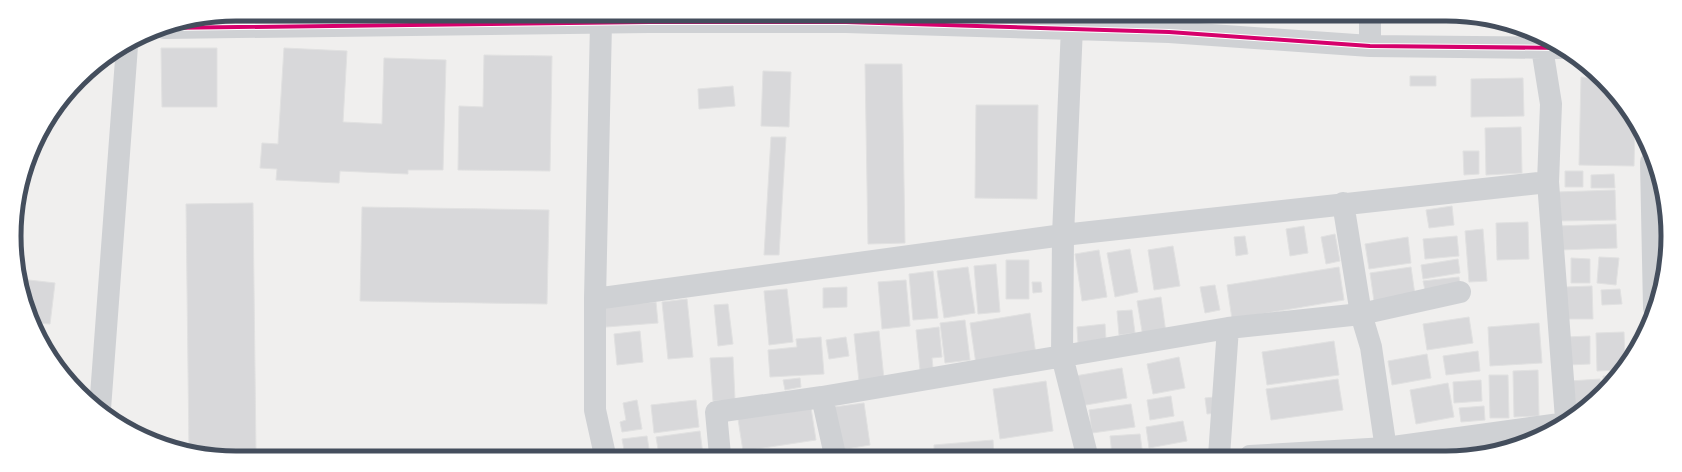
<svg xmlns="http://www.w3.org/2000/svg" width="1682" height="472" viewBox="0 0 1682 472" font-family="'Fira Sans',sans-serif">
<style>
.building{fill:#d8d8da;stroke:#e1e1e1}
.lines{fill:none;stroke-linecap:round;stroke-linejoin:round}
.minor{stroke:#cfd1d4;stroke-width:22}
.cycleway-casing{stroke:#fff;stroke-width:6}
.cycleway{stroke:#d6006c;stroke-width:4}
.rim{fill:none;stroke:#444e5d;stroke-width:5}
</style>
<rect width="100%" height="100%" fill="#f0efee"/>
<path class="building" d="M161 48H217V107H162Z
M284 48 347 51 343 122 382 124 384 58 446 60 443 170H408V174L340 171 339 183 276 180 277 169 260 168 262 143 278 144Z
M484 55 552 56 550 171 458 170 459 106 483 107Z
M865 64H902L905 243 868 244Z
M763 71 791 72 789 127 761 126Z
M1410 76H1436V86H1410Z
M1581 77 1595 78 1630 112 1635 123 1634 166 1579 165Z
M1523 78 1524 116 1471 117V79Z
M733 86 735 106 699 109 698 89Z
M976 105H1038L1037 199 975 198Z
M1521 127 1522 173 1486 175 1485 128Z
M771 137H786L779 255H764Z
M1463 151H1479V174L1464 175Z
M1565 171H1583V187H1565Z
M1614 174 1615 188H1591V175Z
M1615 190 1616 220 1557 221V192Z
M253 203 256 454H193L189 452 186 204Z
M1452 206 1454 225 1429 228 1426 210Z
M362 207 549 210 547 304 360 301Z
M1528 222 1529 259 1497 260 1496 223Z
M1616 224 1617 248 1559 250 1558 226Z
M1304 226 1308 253 1290 256 1286 229Z
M1483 229 1487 281 1469 282 1465 231Z
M1335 234 1340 261 1326 264 1321 237Z
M1245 236 1248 254 1236 256 1234 237Z
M1457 236 1459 256 1425 259 1423 239Z
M1408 237 1411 263 1369 269 1365 244Z
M1173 246 1180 286 1154 290 1148 250Z
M1130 249 1138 292 1115 297 1107 253Z
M1099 250 1107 297 1082 301 1075 254Z
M1599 257 1619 258 1616 285 1597 283Z
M1571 258 1590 259V283H1571Z
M1458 259 1460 273 1423 279 1421 265Z
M1006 260H1029V299H1006Z
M996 264 1000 312 978 314 974 266Z
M968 267 975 313 944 318 937 271Z
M1339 267 1344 300 1232 319 1227 285Z
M1411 267 1415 295 1374 301 1370 273Z
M933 271 938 318 913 320 909 274Z
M1459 277 1460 285 1425 290 1423 281Z
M20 279 55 283 50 324 36 323 22 294Z
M906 280 910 326 882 329 878 282Z
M1032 282H1041L1042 292 1033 293Z
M1215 285 1220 310 1205 313 1200 287Z
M1592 286 1593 319H1567L1566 287Z
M847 287V307L823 308V288Z
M787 289 793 342 769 345 764 291Z
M1620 289 1622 304 1602 305 1601 290Z
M1161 297 1166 333 1143 337 1137 301Z
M687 299 693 357 668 359 662 302Z
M656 302 658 323 606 327 603 306Z
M728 304 733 344 718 346 714 305Z
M1132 310 1135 333 1119 335 1117 311Z
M1030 313 1036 355 976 364 970 323Z
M1469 317 1473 343 1427 350 1423 324Z
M965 320 970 360 945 363 940 323Z
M1539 323 1542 363 1490 366 1488 327Z
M1105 324 1106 340 1078 343 1077 327Z
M939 327 942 357 932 358 933 368 920 370 916 330Z
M640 331 643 362 617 365 614 334Z
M879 331 884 379 859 381 854 334Z
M1624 332 1625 362 1619 370 1597 371 1596 333Z
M1590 336V364L1567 365 1566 337Z
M821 337 824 374 770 377 768 350 797 347 796 339Z
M846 337 849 356 829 359 826 340Z
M1334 341 1339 375 1267 385 1262 352Z
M1478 351 1480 371 1446 375 1443 356Z
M1427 354 1431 378 1392 385 1388 361Z
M733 357 735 400 713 401 710 358Z
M1179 357 1185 388 1153 394 1147 364Z
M1122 368 1127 398 1080 406 1075 376Z
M1538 370 1539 416 1514 417 1513 371Z
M1489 375H1508L1509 418H1490Z
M1603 376H1615L1604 392Z
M800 378 801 387 785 390 783 380Z
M1338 379 1343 410 1271 420 1266 389Z
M1600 379 1601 394 1583 407 1572 408 1570 381Z
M1481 380 1482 401 1454 403 1453 382Z
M1046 381 1053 431 1000 439 993 389Z
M1448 383 1454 417 1416 424 1410 390Z
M1171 396 1174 416 1150 420 1147 400Z
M1215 397 1217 413 1207 414 1205 398Z
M637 400 642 429 622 432 620 422 626 420 623 403Z
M696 400 699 427 654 433 651 405Z
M864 403 870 445 840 450 834 407Z
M1131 404 1135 427 1092 433 1089 410Z
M1484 406 1485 420 1461 422 1459 408Z
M811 408 816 440 743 451 738 419Z
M1183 421 1187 441 1149 448 1146 427Z
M700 431 703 455H659L656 437Z
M1140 434 1143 456 1112 455 1110 436Z
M647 436 650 455H625L622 439Z
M993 440 994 455H921V452L934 451V445Z
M1471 440 1472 456H1454L1453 441Z
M899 451 900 455H878V454Z
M1044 451 1045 455H1023Z
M1194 452 1195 456H1174Z"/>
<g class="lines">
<path class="minor" d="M601 23 595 299V410L605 455
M1072 27 1063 235 1062 356 1087 455
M164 28 649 22H846L1169 32 1370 46 1562 48
M1370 46V18
M1542 48 1551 104 1548 182 1566 419
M1651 162 1654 308
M1343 203 1361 314 1371 347 1387 456
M595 299 1063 235 1548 182
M822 397 835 455
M100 409 127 46
M720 455 716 412 822 397 1228 328 1361 314 1460 292
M1219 456 1228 328
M1250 456 1386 448 1560 424"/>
<g class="cycleway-casing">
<path id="cycleway" d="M164 28 649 22H846L1169 32 1370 46 1562 48"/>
</g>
<use href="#cycleway" class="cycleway"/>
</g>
<path d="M0 0H1682V472H0ZM236 21H1446A215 215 0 0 1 1661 236V236A215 215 0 0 1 1446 451H236A215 215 0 0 1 21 236V236A215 215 0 0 1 236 21Z" fill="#fff" fill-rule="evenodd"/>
<path class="rim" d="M236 21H1446A215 215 0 0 1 1661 236V236A215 215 0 0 1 1446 451H236A215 215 0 0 1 21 236V236A215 215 0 0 1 236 21Z"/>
</svg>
